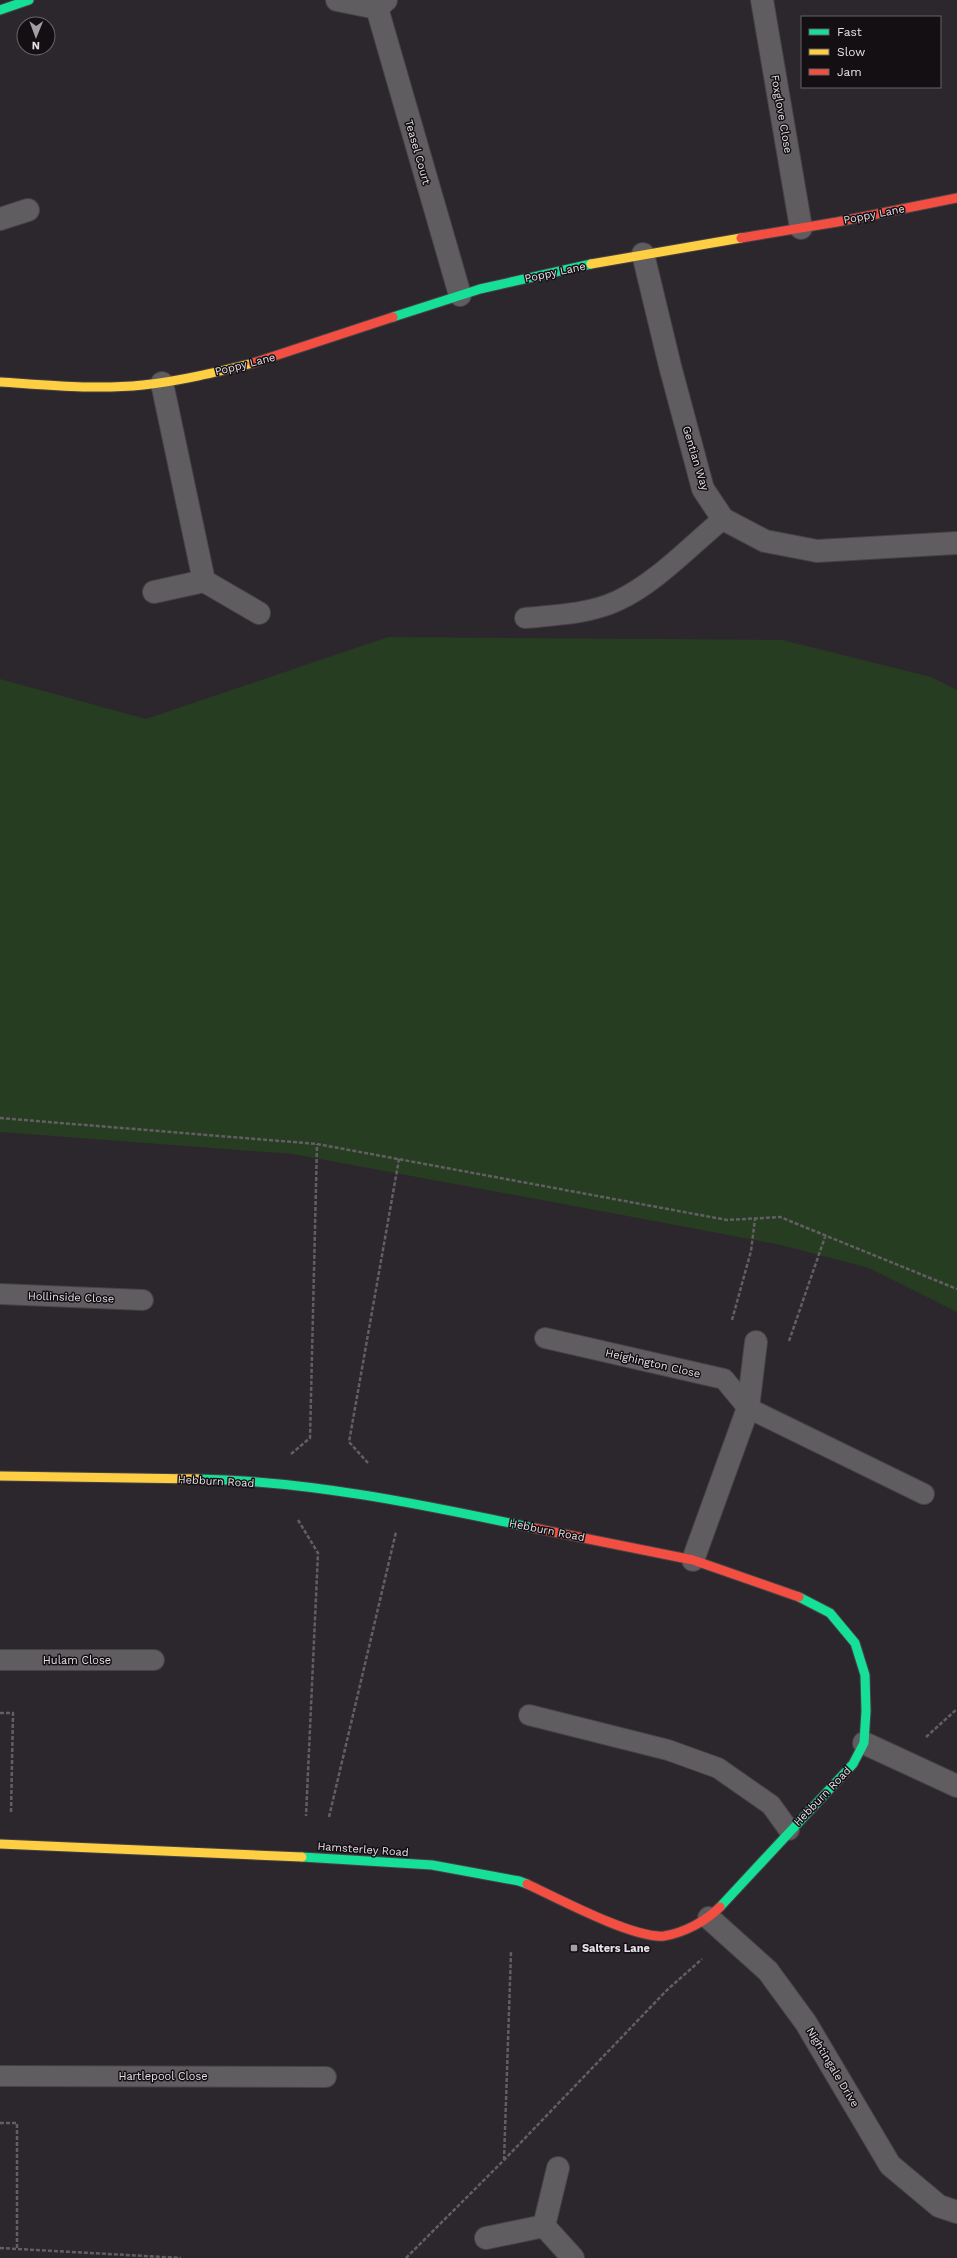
<svg xmlns="http://www.w3.org/2000/svg" width="957" height="2258" viewBox="0 0 957 2258" font-family="'Work Sans',sans-serif">
<style>
.green{fill:#263d22}
.lines{fill:none;stroke-linecap:round;stroke-linejoin:round}
.lane-casing{stroke:#464246;stroke-width:22}
.street-casing{stroke:#464246;stroke-width:24}
.fast-casing{stroke:#464246;stroke-width:11}
.slow-casing{stroke:#464246;stroke-width:11}
.jam-casing{stroke:#464246;stroke-width:11}
.path{stroke:#625e62;stroke-width:2.5;stroke-dasharray:4 2;stroke-linecap:butt}
.lane{stroke:#605d61;stroke-width:20}
.street{stroke:#605d61;stroke-width:22}
.fast{stroke:#16e098;stroke-width:9}
.slow{stroke:#ffcf43;stroke-width:9}
.jam{stroke:#f24e42;stroke-width:9}
.poi-dot{fill:#a49fa5;stroke:#130f13;stroke-width:1.5}
.labels{text-anchor:middle;stroke-width:3;stroke-linejoin:round;paint-order:stroke}
.street-label{font-size:11px;fill:#e5e0e6;stroke:#130f13}
.poi-label{font-size:11px;font-weight:bold;fill:#e5e0e6;stroke:#130f13;text-anchor:start}
</style>
<rect width="100%" height="100%" fill="#2c272c"/>
<path class="green" d="M388 637 782 640 931 677 957 690V1312L869 1268 781 1245 649 1220 293 1154 0 1132V679L146 719Z"/>
<g class="lines">
<g class="lane-casing">
<path id="lane" d="M525 618C555 615 589 614 617 601 656 583 690 546 723 519
M0 1294 143 1300
M545 1338 724 1379 748 1408 924 1494
M0 1660H154
M529 1715 668 1750 718 1768 771 1805 789 1830
M0 2076 326 2077"/>
</g>
<g class="street-casing">
<path id="street" d="M337 0 377 8 386 0
M762 0 801 228
M377 8 460 295
M0 219 28 210
M643 254 670 366 703 489 723 519 765 541 817 551 957 543
M162 383 204 581
M154 592 204 581 259 613
M693 1560 748 1408 756 1342
M864 1743 957 1786
M709 1918 768 1971 806 2023 890 2165 939 2206 957 2212
M544 2226 573 2258
M486 2238 544 2226 558 2168"/>
</g>
<g class="fast-casing">
<path id="fast" d="M0 10 29 0
M393 317 480 289 591 264
M198 1479C311 1481 424 1505 534 1528
M302 1857 432 1865 519 1881 527 1884
M720 1907 853 1764 864 1743 866 1711 865 1675 855 1643 830 1613 799 1597"/>
</g>
<g class="slow-casing">
<path id="slow" d="M591 264 741 238
M0 382C47 385 96 390 143 385 181 381 217 372 253 363
M0 1476 198 1479
M0 1844 302 1857"/>
</g>
<g class="jam-casing">
<path id="jam" d="M741 238 837 222 957 198
M253 363 393 317
M534 1528 693 1560 799 1597
M527 1884C557 1898 634 1939 664 1936 684 1933 706 1921 720 1907"/>
</g>
<path class="path" d="M0 1118 317 1144 727 1220 780 1217 957 1289
M732 1320 751 1251 755 1219
M789 1341 826 1234
M291 1454 310 1438 317 1144
M368 1463 349 1442 399 1159
M298 1520 318 1553 306 1816
M0 1713H13L11 1813
M926 1737 957 1709
M329 1817 396 1532
M0 2123H17V2249
M504 2160 511 1952
M0 2248 181 2258
M406 2258 504 2160 667 1990 702 1959"/>
<use href="#lane" class="lane"/>
<use href="#street" class="street"/>
<use href="#fast" class="fast"/>
<use href="#slow" class="slow"/>
<use href="#jam" class="jam"/>
</g>
<rect class="poi-dot" x="570" y="1944" width="8" height="8" rx="2"/>
<g class="labels">
<g class="street-label">
<text transform="translate(782 114) rotate(80)" y="4">Foxglove Close</text>
<text transform="translate(418 152) rotate(74)" y="4">Teasel Court</text>
<text transform="translate(874 214) rotate(-11)" y="4">Poppy Lane</text>
<text transform="translate(555 272) rotate(-12)" y="4">Poppy Lane</text>
<text transform="translate(245 364) rotate(-14)" y="4">Poppy Lane</text>
<text transform="translate(696 458) rotate(73)" y="4">Gentian Way</text>
<text transform="translate(71 1297) rotate(2)" y="4">Hollinside Close</text>
<text transform="translate(653 1363) rotate(13)" y="4">Heighington Close</text>
<text transform="translate(216 1481) rotate(3)" y="4">Hebburn Road</text>
<text transform="translate(547 1530) rotate(11)" y="4">Hebburn Road</text>
<text x="77" y="1664">Hulam Close</text>
<text transform="translate(822 1796) rotate(-46)" y="4">Hebburn Road</text>
<text transform="translate(363 1849) rotate(4)" y="4">Hamsterley Road</text>
<text transform="translate(833 2067) rotate(59)" y="4">Nightingale Drive</text>
<text x="163" y="2080">Hartlepool Close</text>
</g>
<g class="poi-label">
<text x="582" y="1952">Salters Lane</text>
</g>
</g>
<rect x="801" y="16" width="140" height="72" fill="#130f13" stroke="#676367"/>
<rect x="809" y="29" width="20" height="6" fill="#16e098" stroke="#676367"/>
<text x="837" y="36" font-size="12" fill="#e5e0e6">Fast</text>
<rect x="809" y="49" width="20" height="6" fill="#ffcf43" stroke="#676367"/>
<text x="837" y="56" font-size="12" fill="#e5e0e6">Slow</text>
<rect x="809" y="69" width="20" height="6" fill="#f24e42" stroke="#676367"/>
<text x="837" y="76" font-size="12" fill="#e5e0e6">Jam</text>
<g transform="translate(36 36) rotate(181)"><circle r="19" fill="#130f13" stroke="#676367"/>
<path d="M0-3L7 15L0 10L-7 15Z" fill="#a49fa5"/>
<text y="-6" font-size="11" font-weight="bold" text-anchor="middle" fill="#e5e0e6">N</text>
</g>
</svg>
